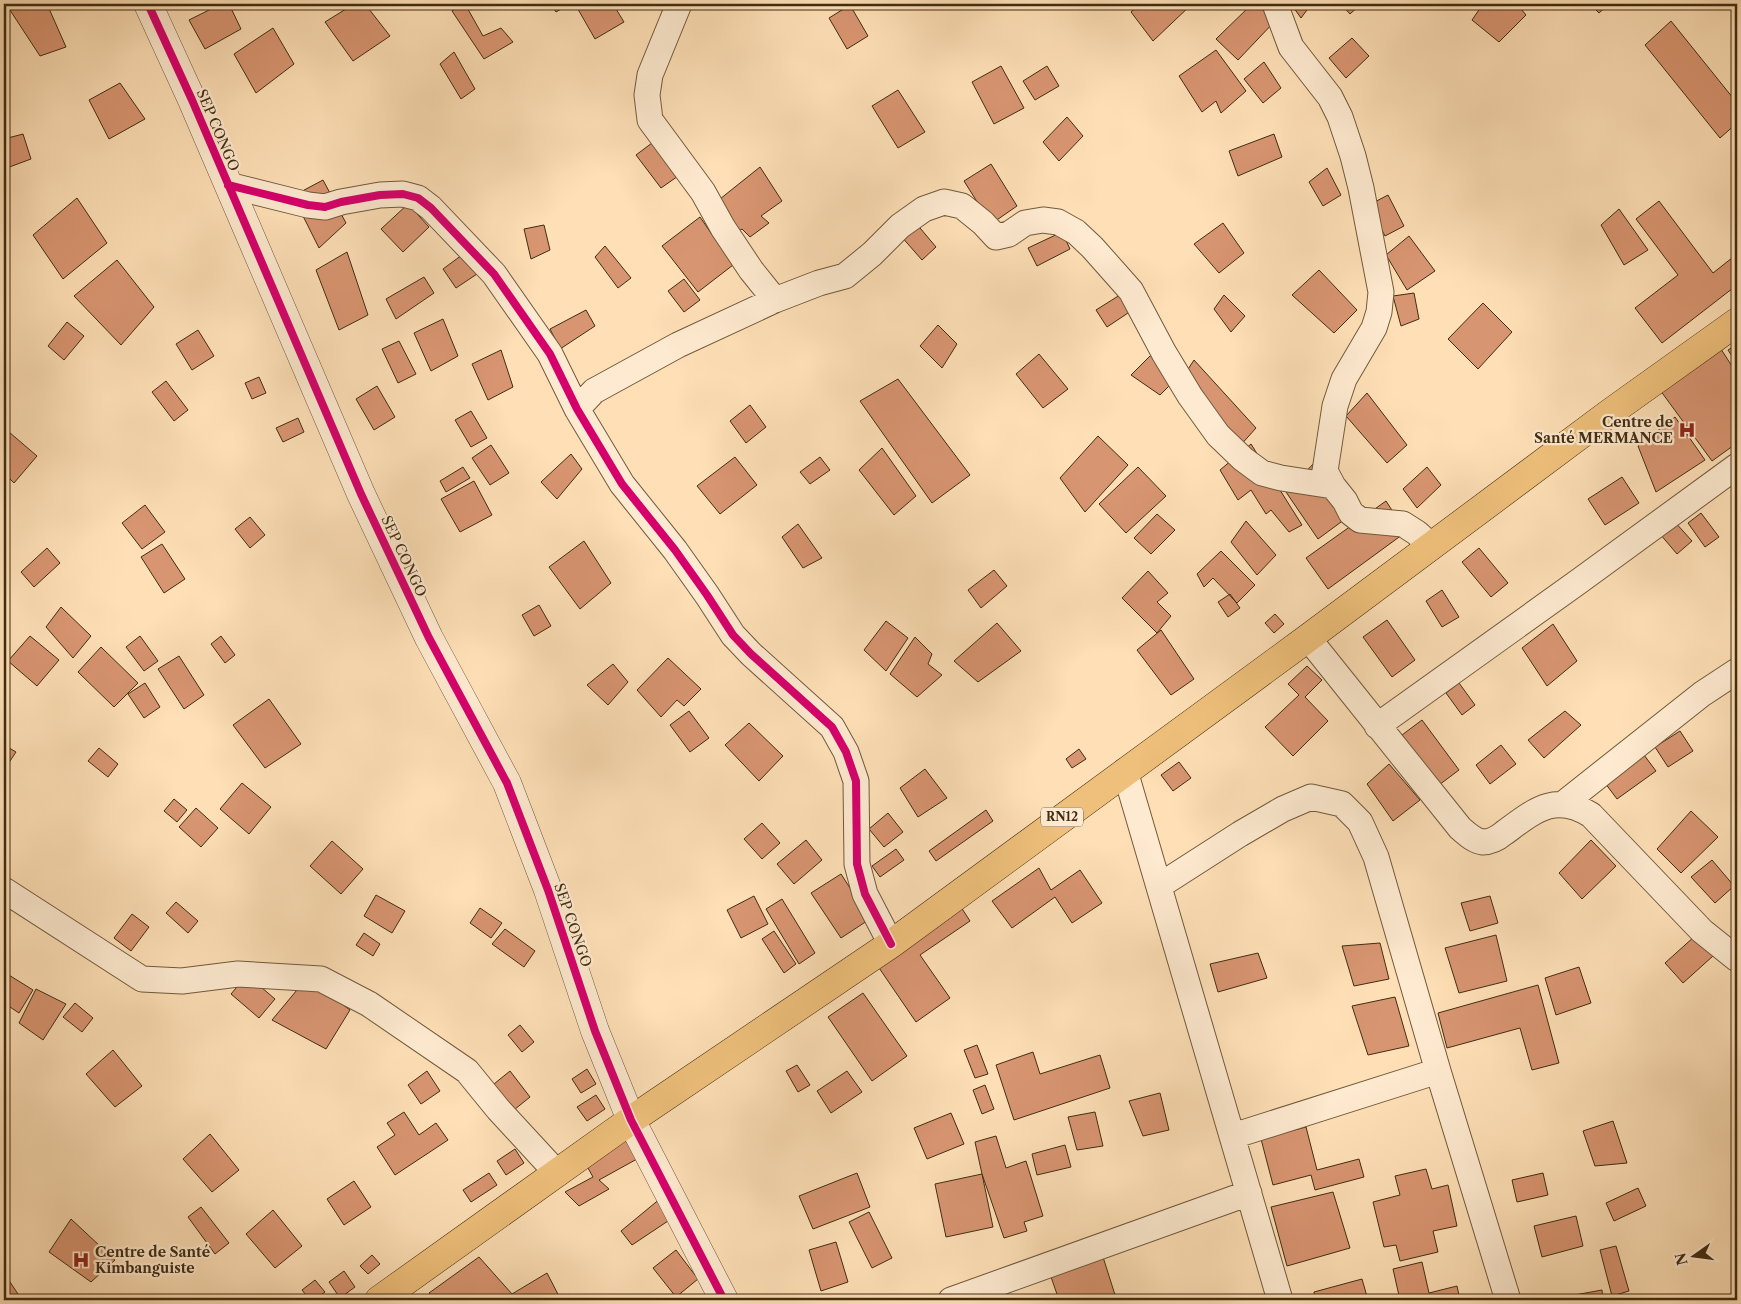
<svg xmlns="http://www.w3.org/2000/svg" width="1741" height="1304" viewBox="0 0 1741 1304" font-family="'Libre Caslon Text',serif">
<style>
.building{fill:#d89571;stroke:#402d12}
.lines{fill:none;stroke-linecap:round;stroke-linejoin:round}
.minor-casing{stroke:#705a3b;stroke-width:27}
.tertiary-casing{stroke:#705a3b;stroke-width:29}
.primary-casing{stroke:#402d12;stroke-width:29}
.minor{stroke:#feead0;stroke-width:25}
.tertiary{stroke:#feead0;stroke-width:28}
.primary{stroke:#efc07b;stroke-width:28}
.cycleway-casing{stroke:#feead0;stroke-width:11}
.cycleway{stroke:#d6006c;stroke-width:8}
.labels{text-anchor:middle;stroke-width:4.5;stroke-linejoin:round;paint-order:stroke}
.shield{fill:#feead0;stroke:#79664b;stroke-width:1}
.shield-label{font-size:12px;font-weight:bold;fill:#402d12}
.street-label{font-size:14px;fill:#402d12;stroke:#feead0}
.poi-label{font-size:14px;font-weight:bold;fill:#402d12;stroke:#feead0;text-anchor:end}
</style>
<rect width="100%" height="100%" fill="#fedfb6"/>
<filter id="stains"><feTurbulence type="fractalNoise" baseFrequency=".004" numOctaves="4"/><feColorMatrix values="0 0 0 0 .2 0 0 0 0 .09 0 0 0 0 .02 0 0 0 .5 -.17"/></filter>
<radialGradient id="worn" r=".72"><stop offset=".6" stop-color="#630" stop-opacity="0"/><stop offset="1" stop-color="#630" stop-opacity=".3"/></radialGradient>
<path class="building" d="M6 4H47L66 47 40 56Z
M221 4H229L241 29 205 49 189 20Z
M354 4H365L390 36 353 61 325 22Z
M463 4H465L483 36 501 28 513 42 484 59 452 11Z
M467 4H481L471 10Z
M551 4H570L556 12Z
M575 4H613L624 22 595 39Z
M1140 4H1192L1153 41 1131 12Z
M1252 4H1263L1276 20 1238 60 1216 39Z
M1291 4H1301L1307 10 1301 18Z
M1341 4H1361L1350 14Z
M1483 4H1517L1526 15 1499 42 1472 20Z
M1590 4H1609L1599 13Z
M850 5 868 36 847 49 829 18Z
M1671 21 1737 103V123L1720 138 1645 45Z
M273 28 294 64 256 93 234 54Z
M1352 38 1369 56 1346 78 1329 58Z
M1216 50 1246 91 1221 113 1216 101 1202 112 1179 76Z
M454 52 475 89 461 99 440 64Z
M1264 62 1281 88 1263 103 1244 79Z
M1001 66 1024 108 994 124 972 82Z
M1047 66 1059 86 1035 100 1023 81Z
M120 83 145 119 109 139 89 100Z
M898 90 925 132 898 148 872 106Z
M1067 117 1083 136 1059 161 1043 142Z
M23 134 31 159 4 169V139Z
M1274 134 1282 157 1238 176 1229 151Z
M656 140 681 174 661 188 636 155Z
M991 164 1017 206 991 224 964 181Z
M760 167 782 201 761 216 769 223 750 237 742 229 734 234 715 203Z
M1327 168 1341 195 1323 206 1309 182Z
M323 180 346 223 319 248 293 196Z
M1388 195 1404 226 1385 236 1369 205Z
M77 198 107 243 63 279 33 235Z
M1659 201 1713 273 1737 254V285L1662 343 1635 308 1678 275 1636 219Z
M408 204 429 227 403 252 381 229Z
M1619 209 1648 250 1624 265 1601 225Z
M700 217 733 265 698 292 662 246Z
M915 222 936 247 922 260 900 235Z
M1223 223 1244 253 1219 273 1194 244Z
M544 225 550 250 531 259 524 229Z
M1062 232 1070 249 1037 266 1028 248Z
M1409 236 1435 271 1407 290 1386 255Z
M605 246 631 278 618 288 595 257Z
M347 252 368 315 339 330 316 270Z
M466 252 480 272 456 288 443 269Z
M117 260 154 307 121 345 74 296Z
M1319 270 1357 310 1334 333 1292 295Z
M424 277 434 293 396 319 386 299Z
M684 279 700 300 684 312 668 291Z
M1123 293 1134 309 1107 327 1096 310Z
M1414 293 1419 319 1401 326 1393 296Z
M1224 295 1245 316 1231 332 1214 309Z
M1483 303 1512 332 1478 369 1448 339Z
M586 310 595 326 560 349 550 329Z
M443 319 458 356 431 371 414 333Z
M67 322 84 336 64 360 48 346Z
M938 325 957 344 942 368 920 346Z
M198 330 214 356 192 370 176 344Z
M399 341 416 374 398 383 382 349Z
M1737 344V364L1728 350Z
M1719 346 1737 374V443L1712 461 1660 390Z
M501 350 513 387 488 400 472 364Z
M1154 352 1179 376 1160 395 1131 375Z
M1039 354 1068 389 1043 408 1016 374Z
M1194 360 1256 428 1239 447 1181 380Z
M259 377 266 393 252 399 245 383Z
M898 379 970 475 932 503 860 401Z
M166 381 188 410 174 421 152 392Z
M377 386 395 417 374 430 356 399Z
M1367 393 1407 445 1387 463 1346 416Z
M750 405 766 427 746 443 730 421Z
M471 411 487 438 471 447 455 420Z
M1675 417 1705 460 1656 492 1638 446Z
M298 418 304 432 283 442 276 428Z
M9 432 37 456 14 483 4 473V437Z
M1098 436 1128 465 1085 512 1060 478Z
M1251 444 1302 525 1289 532 1271 510 1266 514 1251 490 1238 500 1220 470Z
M491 445 509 473 490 485 472 458Z
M882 448 916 496 894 515 859 470Z
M571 454 582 469 557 499 541 482Z
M735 457 757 485 720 514 697 486Z
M820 457 830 470 810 484 800 472Z
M1318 459 1356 511 1318 539 1286 492Z
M463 467 470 478 446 492 440 481Z
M1138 467 1166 496 1126 533 1099 504Z
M1427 467 1441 485 1417 508 1403 489Z
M1622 477 1639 503 1605 525 1588 499Z
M474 481 492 515 460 532 441 499Z
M1386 501 1406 532 1328 589 1306 558Z
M145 505 165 532 142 549 122 523Z
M1701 513 1719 537 1705 547 1688 523Z
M1157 514 1175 530 1151 554 1134 538Z
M250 517 265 535 250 548 235 529Z
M1246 521 1276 555 1257 575 1231 542Z
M1674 521 1692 541 1677 554 1660 534Z
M798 524 822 558 803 568 782 537Z
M584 541 611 583 580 609 549 567Z
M162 544 185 579 164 593 141 557Z
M47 548 60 563 34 587 21 572Z
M1479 548 1508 583 1491 597 1462 562Z
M1221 551 1255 585 1237 603 1213 578 1204 587 1197 574Z
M994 570 1007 586 981 608 968 590Z
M1148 571 1168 593 1157 602 1171 616 1157 633 1122 598Z
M1442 590 1459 617 1442 627 1426 601Z
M1230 594 1240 608 1228 617 1218 602Z
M539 605 551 626 534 636 522 615Z
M61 607 91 636 73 658 46 627Z
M1275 614 1284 624 1274 633 1265 623Z
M1387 620 1415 660 1392 677 1363 637Z
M886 621 908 638 886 671 864 650Z
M997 623 1021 651 978 682 954 661Z
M1553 624 1577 661 1547 686 1522 648Z
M1161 630 1194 679 1171 695 1137 650Z
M30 636 59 660 37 686 8 661Z
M140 636 158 661 144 671 126 647Z
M221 636 235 655 225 663 211 644Z
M915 637 932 654 928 664 942 675 917 697 890 674Z
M101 647 138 683 114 707 78 672Z
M179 656 204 695 184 709 158 669Z
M668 658 701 689 684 706 677 700 661 717 637 690Z
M613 664 628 682 608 705 587 685Z
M1307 666 1322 680 1305 697 1328 721 1293 756 1265 727 1299 695 1288 684Z
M145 683 160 707 144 718 128 694Z
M1459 683 1475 705 1462 715 1446 693Z
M269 699 301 744 265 768 233 725Z
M689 711 709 738 690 752 670 725Z
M1565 711 1581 725 1544 758 1528 740Z
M1422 720 1459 770 1439 785 1402 735Z
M749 723 783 756 759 781 725 745Z
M1680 731 1693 751 1668 767 1655 747Z
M4 745 16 752 4 770Z
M1501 745 1516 764 1490 784 1476 765Z
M99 748 118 764 108 777 88 761Z
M1079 749 1086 759 1072 768 1066 759Z
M1641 751 1656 771 1617 799 1602 779Z
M1179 762 1191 778 1173 791 1161 775Z
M1389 764 1420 800 1393 821 1367 784Z
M925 769 947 798 918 817 900 788Z
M242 783 271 807 249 834 220 809Z
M174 799 187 810 177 822 164 811Z
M196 808 218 828 201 847 179 827Z
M986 810 993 821 936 861 929 851Z
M1691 811 1718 837 1681 873 1657 849Z
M888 813 903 832 884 847 869 829Z
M762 823 780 843 762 859 744 839Z
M806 840 822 860 794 884 777 864Z
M1591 840 1616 866 1582 899 1559 873Z
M332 841 363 869 341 894 310 866Z
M896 849 904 860 880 877 872 866Z
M1712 860 1734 886 1715 903 1691 877Z
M1039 868 1051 890 1080 870 1102 903 1072 923 1055 897 1012 928 992 901Z
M841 874 870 919 841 938 811 893Z
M376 895 405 911 392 933 364 916Z
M754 896 768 924 741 938 727 910Z
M1490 896 1498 923 1470 931 1461 903Z
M782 899 815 953 799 964 766 909Z
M176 902 198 921 188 933 166 913Z
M959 904 970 921 920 955 950 998 916 1022 875 962Z
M480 908 502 923 491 938 470 923Z
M132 914 149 927 131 951 114 938Z
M505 929 535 951 524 967 492 944Z
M774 931 796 964 784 973 762 939Z
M364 933 380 944 373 956 356 945Z
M1496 935 1507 981 1459 993 1445 948Z
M1695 936 1713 956 1683 983 1665 963Z
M1380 943 1389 979 1354 986 1342 946Z
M1258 953 1267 978 1218 992 1210 964Z
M1579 967 1591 1003 1556 1015 1545 978Z
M4 972 33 990 19 1013 4 1003Z
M247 975 275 999 259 1018 231 994Z
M307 978 350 1010 326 1049 272 1020Z
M1538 985 1559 1063 1532 1070 1520 1028 1447 1048 1438 1013Z
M36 989 66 1004 43 1040 19 1023Z
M863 993 907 1056 872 1081 828 1017Z
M1395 997 1409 1046 1368 1055 1352 1006Z
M75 1003 93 1018 82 1032 63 1017Z
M520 1025 534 1042 522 1052 508 1035Z
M977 1045 988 1074 975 1078 964 1050Z
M113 1050 142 1086 115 1107 86 1074Z
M1033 1052 1040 1074 1100 1055 1110 1088 1014 1120 996 1065Z
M797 1065 810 1085 798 1092 786 1071Z
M587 1069 596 1084 581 1093 572 1079Z
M427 1071 440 1091 421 1104 408 1085Z
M510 1071 530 1097 509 1114 489 1088Z
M847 1071 862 1092 831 1113 817 1091Z
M985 1085 994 1109 982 1114 973 1090Z
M1160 1093 1169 1130 1143 1136 1129 1101Z
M596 1095 605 1109 587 1121 577 1107Z
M404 1112 419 1135 436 1123 448 1140 395 1175 377 1147 395 1135 387 1123Z
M1095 1112 1103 1146 1077 1150 1068 1117Z
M951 1113 964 1144 927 1159 914 1128Z
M1613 1121 1627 1163 1595 1166 1583 1131Z
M1306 1127 1317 1170 1359 1159 1364 1177 1315 1190 1311 1175 1273 1185 1261 1139Z
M210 1134 239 1170 212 1192 183 1159Z
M996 1136 1006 1168 1026 1161 1043 1216 1024 1222 1027 1231 1004 1238 982 1174 975 1142Z
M625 1137 637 1159 599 1180 609 1189 579 1206 565 1192 593 1177 584 1161Z
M1065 1145 1071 1167 1037 1175 1032 1154Z
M515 1149 524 1163 506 1175 497 1161Z
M1426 1169 1432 1189 1448 1185 1457 1226 1433 1231 1438 1252 1400 1261 1396 1245 1384 1247 1373 1202 1400 1195 1395 1176Z
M489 1173 497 1185 471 1202 463 1190Z
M857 1173 870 1207 813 1229 799 1196Z
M1543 1173 1548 1195 1517 1202 1512 1180Z
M982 1174 993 1227 946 1237 935 1184Z
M354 1181 371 1207 344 1225 327 1199Z
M1638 1188 1646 1206 1614 1221 1606 1203Z
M1333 1192 1350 1248 1287 1266 1271 1207Z
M661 1198 671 1219 632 1245 621 1231Z
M201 1207 229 1243 215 1254 188 1217Z
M273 1210 302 1246 275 1268 246 1234Z
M869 1212 892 1258 872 1268 849 1222Z
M1576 1216 1583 1246 1542 1257 1534 1226Z
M71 1219 115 1260 91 1282 49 1252Z
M836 1242 848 1282 821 1291 809 1250Z
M1616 1246 1629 1291 1612 1296 1600 1250Z
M676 1250 698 1279 676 1297 653 1268Z
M372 1255 380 1264 368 1274 360 1266Z
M479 1257 512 1294 547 1273 561 1300H435L429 1293Z
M1103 1257 1116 1298 1108 1300H1059L1050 1274Z
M1422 1262 1429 1293 1457 1286 1460 1300H1424L1423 1297 1400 1300 1393 1269Z
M344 1271 355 1287 340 1298 329 1282Z
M1362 1279 1368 1300H1315L1314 1292Z
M315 1280 325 1292 314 1300H310L302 1290Z
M10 1282 22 1300H4V1286Z
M1602 1290 1603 1300H1547Z"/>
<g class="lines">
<g class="minor-casing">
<path id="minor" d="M679 4 650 75 647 95 650 120 703 192 723 228 751 270 775 300
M1275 4 1291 47 1330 97 1340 117 1353 156 1361 188 1381 292 1379 312 1374 328 1344 379 1335 406 1325 471 1333 486 1345 501 1351 513 1360 520 1403 524 1417 533 1431 546
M228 185 308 205 325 207 341 202 380 195 403 194 418 198 431 208 494 274 550 354 577 409 622 484 675 550 707 595 733 635 751 654 832 727 846 752 856 781 857 864 865 894 891 944
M577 409 594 391 678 345 775 300 819 283 845 276 872 254 900 226 924 209 944 202 962 206 983 223 996 237 1009 234 1025 223 1043 220 1058 222 1076 232 1092 247 1131 291 1164 353 1190 396 1218 435 1243 459 1262 473 1281 478 1333 486
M1308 638 1460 828C1467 834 1474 841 1483 842 1492 842 1498 838 1504 833 1534 811 1555 792 1591 815L1702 931 1737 959
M1377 726 1578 582 1737 466
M1125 771 1280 1300
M1563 804 1702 694 1737 671
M1159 886 1240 834 1283 809 1311 797 1342 804 1360 822 1376 857 1438 1071 1508 1300
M4 890 142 979 182 981 238 974 321 979 369 1004 467 1071 498 1109 556 1172
M1233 1136 1438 1071
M951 1300 1249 1193"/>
</g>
<g class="tertiary-casing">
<path id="tertiary" d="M148 4 192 100 361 494 429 638 507 783 548 890 595 1031 631 1120 724 1300"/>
</g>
<g class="primary-casing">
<path id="primary" d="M379 1300 631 1120 891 944 1308 638 1611 412 1737 322"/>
</g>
<use href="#minor" class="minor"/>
<use href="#tertiary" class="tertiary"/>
<use href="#primary" class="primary"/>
<g class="cycleway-casing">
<path id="cycleway" d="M148 4 192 100 361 494 429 638 507 783 548 890 595 1031 631 1120 724 1300
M228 185 308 205 325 207 341 202 380 195 403 194 418 198 431 208 494 274 550 354 577 409 622 484 675 550 707 595 733 635 751 654 832 727 846 752 856 781 857 864 865 894 891 944"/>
</g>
<use href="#cycleway" class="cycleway"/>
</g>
<defs>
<g id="hospital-bare" transform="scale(1.35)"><path d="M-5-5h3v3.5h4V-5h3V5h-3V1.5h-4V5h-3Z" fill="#8f2418" stroke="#feead0" stroke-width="2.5" paint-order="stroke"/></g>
</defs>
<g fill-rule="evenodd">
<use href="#hospital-bare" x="1687" y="430"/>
<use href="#hospital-bare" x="81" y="1260"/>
</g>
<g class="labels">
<rect class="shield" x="1041" y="807.5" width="42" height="19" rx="4"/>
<g class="shield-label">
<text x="1062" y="821">RN12</text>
</g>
<g class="street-label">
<text transform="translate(218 130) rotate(67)" y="5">SEP CONGO</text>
<text transform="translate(404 556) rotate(65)" y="5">SEP CONGO</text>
<text transform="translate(573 925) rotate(71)" y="5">SEP CONGO</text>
</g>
<g class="poi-label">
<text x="1673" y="427">Centre de<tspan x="1673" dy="16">Santé MERMANCE</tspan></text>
<text x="95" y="1257" text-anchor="start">Centre de Santé<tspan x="95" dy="16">Kimbanguiste</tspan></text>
</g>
</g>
<rect width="1741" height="1304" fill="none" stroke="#fedfb6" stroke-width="20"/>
<rect x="5" y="5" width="1731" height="1294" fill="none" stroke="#402d12" stroke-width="2.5"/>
<rect x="10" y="10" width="1721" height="1284" fill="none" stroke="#402d12"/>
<g transform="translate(1694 1256) rotate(256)" stroke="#feead0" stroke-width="4" paint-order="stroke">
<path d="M0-4L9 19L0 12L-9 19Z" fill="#402d12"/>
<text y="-8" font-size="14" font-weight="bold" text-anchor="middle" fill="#402d12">N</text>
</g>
<rect width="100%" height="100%" filter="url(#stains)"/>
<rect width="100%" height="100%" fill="url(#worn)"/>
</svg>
